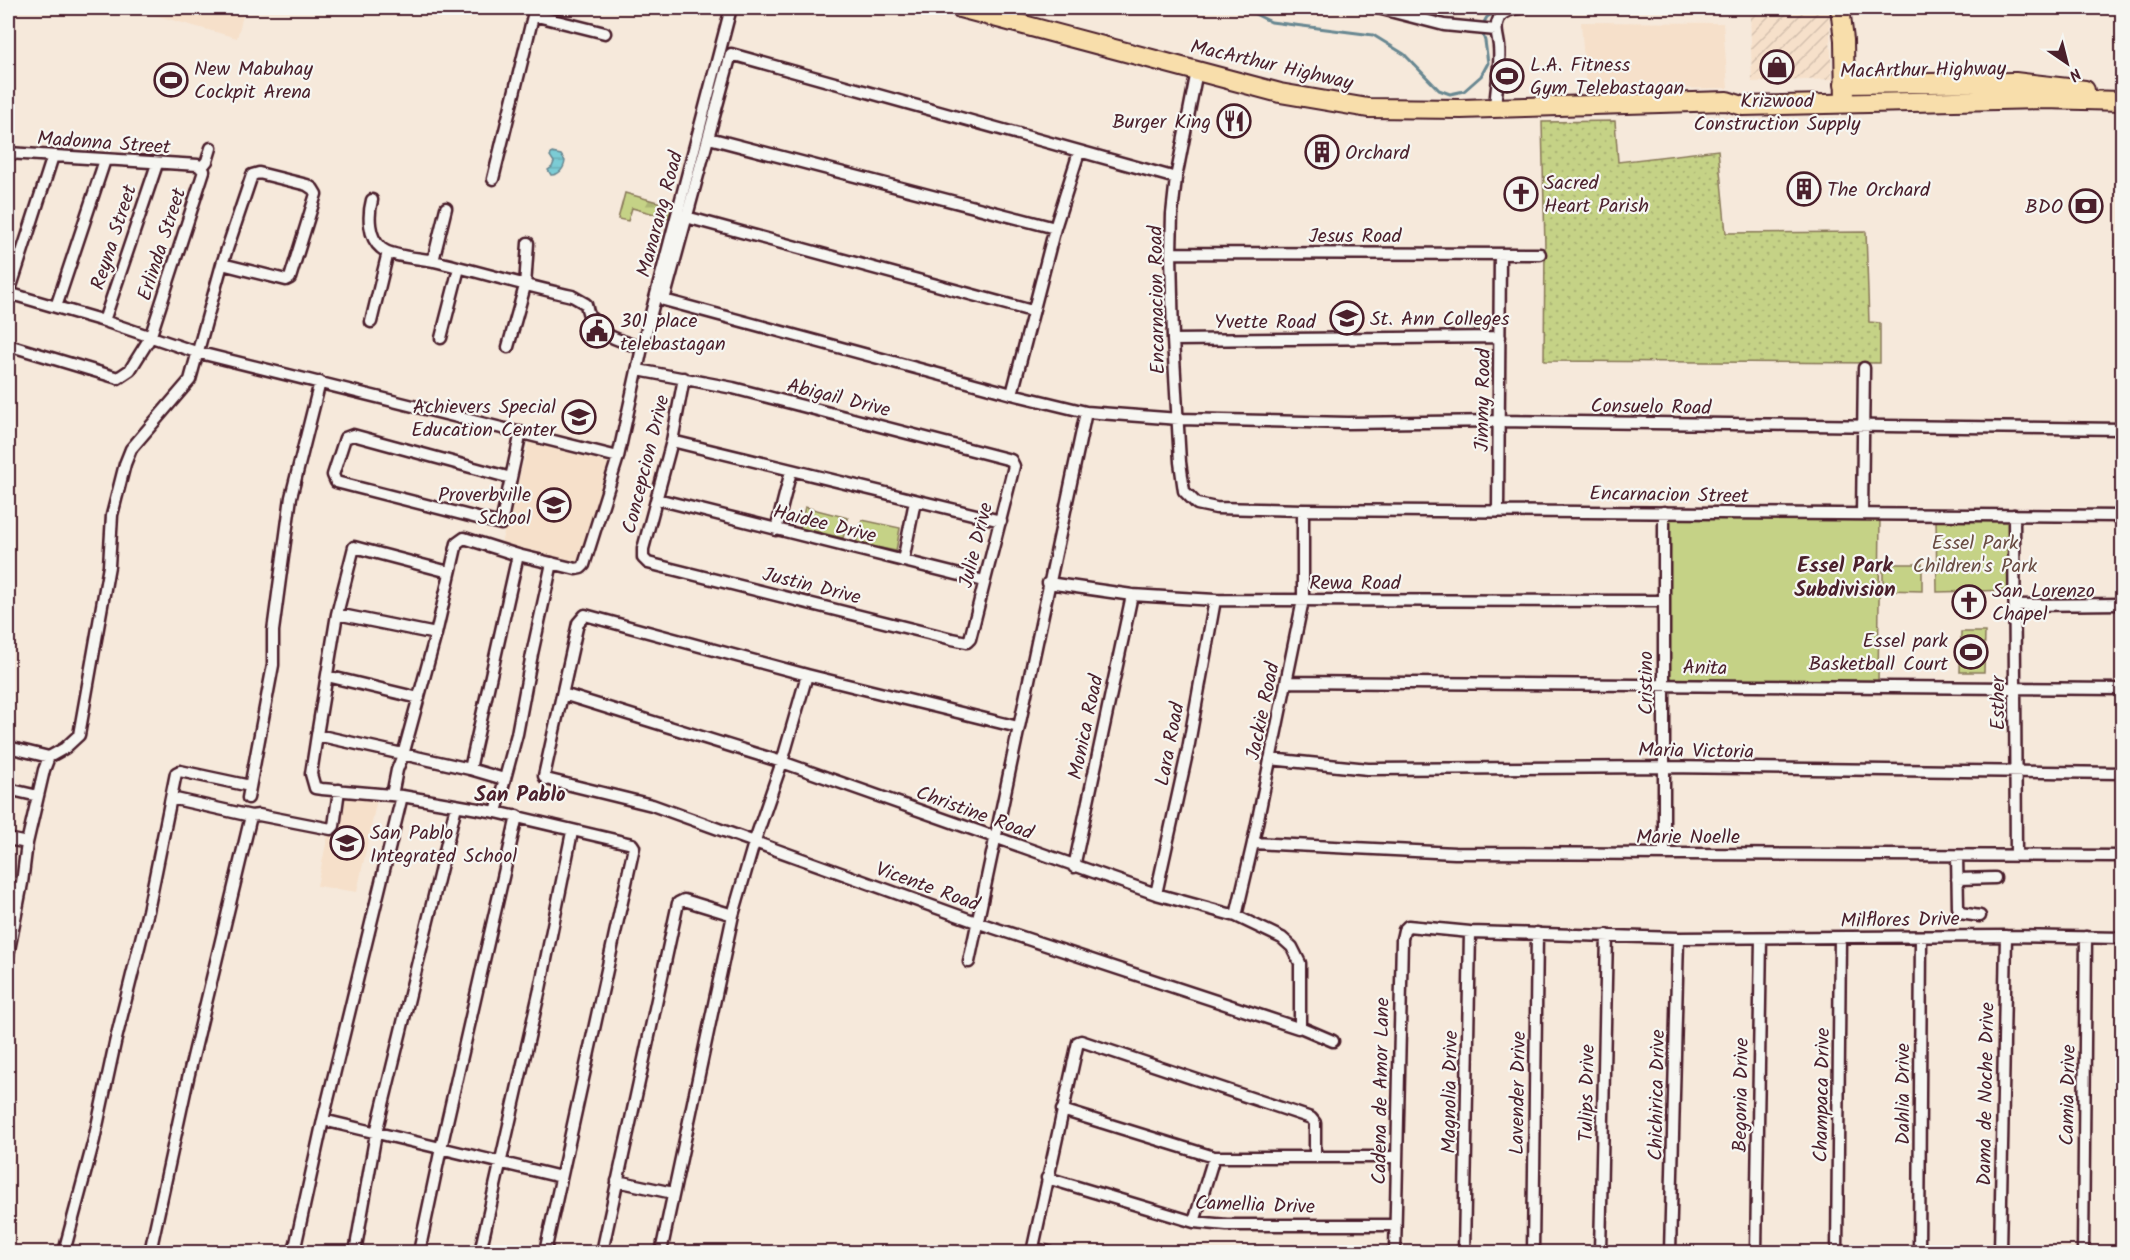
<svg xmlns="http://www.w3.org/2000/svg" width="2130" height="1260" viewBox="0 0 2130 1260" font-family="Kalam,sans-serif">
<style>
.built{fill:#f6e0ca}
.industrial{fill:url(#industrial-furrows)}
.grass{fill:url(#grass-dots);stroke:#887858;stroke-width:1.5}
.forest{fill:url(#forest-firs);stroke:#887858;stroke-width:1.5}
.park{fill:#c5d286;stroke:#887858;stroke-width:1.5}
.water{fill:url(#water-rules);stroke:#678791;stroke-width:1.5}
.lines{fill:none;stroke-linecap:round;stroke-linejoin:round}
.stream{stroke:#678791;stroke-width:3}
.minor-casing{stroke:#4a1f2b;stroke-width:15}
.primary-casing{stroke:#4a1f2b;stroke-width:22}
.trunk-casing{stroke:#4a1f2b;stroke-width:22}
.minor{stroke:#f6f6f2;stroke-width:10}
.primary{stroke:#f8deab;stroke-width:18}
.trunk{stroke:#f8deab;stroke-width:18}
.labels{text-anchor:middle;stroke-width:4.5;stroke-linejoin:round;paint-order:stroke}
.street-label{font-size:20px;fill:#4a1f2b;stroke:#f6f6f2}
.poi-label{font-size:20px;fill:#4a1f2b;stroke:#f6f6f2;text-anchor:start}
.park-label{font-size:20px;fill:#694c42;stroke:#f6f6f2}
.neighbourhood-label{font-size:21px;font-weight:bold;fill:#4a1f2b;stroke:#f6f6f2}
</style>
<defs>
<pattern id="industrial-furrows" width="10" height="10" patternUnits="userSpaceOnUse" patternTransform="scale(1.5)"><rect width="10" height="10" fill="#f6e0ca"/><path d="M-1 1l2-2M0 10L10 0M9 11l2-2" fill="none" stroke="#d4c0ae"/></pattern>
<pattern id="grass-dots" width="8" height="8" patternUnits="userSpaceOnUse" patternTransform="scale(1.5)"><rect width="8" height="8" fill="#c5d286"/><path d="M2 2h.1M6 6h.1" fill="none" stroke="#abb474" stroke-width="1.8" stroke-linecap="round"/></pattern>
<pattern id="forest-firs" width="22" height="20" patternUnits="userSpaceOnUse" patternTransform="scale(1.5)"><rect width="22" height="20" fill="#c5d286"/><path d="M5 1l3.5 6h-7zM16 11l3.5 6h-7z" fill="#abb474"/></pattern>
<pattern id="water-rules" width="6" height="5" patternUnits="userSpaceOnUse" patternTransform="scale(1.5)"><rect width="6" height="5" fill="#7bccd5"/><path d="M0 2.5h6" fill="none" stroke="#6cafb7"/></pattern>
</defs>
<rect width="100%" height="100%" fill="#f6e9db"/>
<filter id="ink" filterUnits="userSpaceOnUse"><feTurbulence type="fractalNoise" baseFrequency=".0167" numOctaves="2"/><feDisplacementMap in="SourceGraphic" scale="12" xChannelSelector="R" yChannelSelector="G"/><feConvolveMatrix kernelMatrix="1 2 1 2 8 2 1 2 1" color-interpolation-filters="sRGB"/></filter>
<g filter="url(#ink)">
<path class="built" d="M148 8H245L237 38 147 13Z
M1581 22 1723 23 1728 88 1586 90Z
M529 442 610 463 578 566 500 547Z
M337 793 377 799 357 892 317 886Z"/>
<path class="industrial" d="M1750 8H1829L1832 79 1752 82Z"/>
<path class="grass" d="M1615 121 1618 162 1718 150 1726 233 1866 232 1869 322 1880 323V363L1544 361 1545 247 1542 122Z"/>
<path class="forest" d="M625 193 672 206 669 218 632 208 628 221 618 219Z"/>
<path class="park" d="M805 507 848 518 843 538 800 528Z
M1668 515 1880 517 1878 685 1666 682Z
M1936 517H2012L2013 590 1937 592Z
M862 520 900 528 896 551 856 543Z
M1883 564H1922V591L1883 590Z
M1961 632H1985L1984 672H1960Z"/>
<path class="water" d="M552 153 561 155 565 161C564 169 559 175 551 175L548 170 552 167 554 162 550 156Z"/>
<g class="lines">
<path class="stream" d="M1243 8 1271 22 1373 35 1404 54 1439 90 1450 94 1464 91 1481 76 1488 63 1485 41 1482 32
M1482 26 1487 17 1502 8"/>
<g class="minor-casing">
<path id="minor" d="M1378 8 1444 25 1496 30
M533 15 605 33
M1197 71 1176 178 1172 214 1171 253 1173 340 1180 462 1184 491 1197 504 1216 508 1303 510 2122 516
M1495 108C1496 88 1501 66 1499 46 1498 36 1494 28 1499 18 1503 12 1513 8 1520 8
M709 138 1055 228
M8 153 198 165 204 171 150 338 130 370 118 378 8 345
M202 167 207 161 211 148
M1176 178 731 54 664 300 1012 394 1086 412 1179 419 1348 423 1499 421 2122 429
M493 179 535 8
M372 200C368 215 368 237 381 248 391 257 420 258 434 261 480 272 526 286 572 296L586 304C591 335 616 339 642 348
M686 217 1032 311
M1171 253 1540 254
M433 261 446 208
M8 293 104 321 196 352 618 457
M9 293 53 156
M56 307 105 160
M104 321 157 164
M371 322 388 252
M441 338 459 268
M1173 340 1500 337
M508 347 525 286 528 243
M638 370 733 388 1011 460 1014 466 970 639 967 642 952 639 648 563 643 558V549L672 441 684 378
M1012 394 1055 228 1079 152
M672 441 1001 521
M511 478 353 435 345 438 333 475 336 482 501 524 521 432
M657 499 984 581
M1498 510 1500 254
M1862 514 1864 368
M2014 515 2016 855
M776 530 791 471
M903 561 915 501
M449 572 354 547 337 614 317 735 311 774 315 788 322 789 402 796 496 812 632 844 634 847 545 1252
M1048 583 1132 595 1215 600 1663 601
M2015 605 2122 604
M337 614 436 634
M327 676 419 698
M1287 682 2122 689
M563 694 782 762 1156 894 1236 916 1282 938 1292 947 1300 963V1027
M1018 727 807 675 585 615 578 623 544 776 546 779 652 805 979 923 1298 1028 1300 1027 1333 1041
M317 735 470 769 504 779
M8 747 49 757 65 748 79 735 109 566 112 515 125 464 131 449 190 380 222 264 252 175 259 173 307 185 313 189 316 194 290 278 286 280 222 264
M1270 759 1368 769 1664 767 2122 773
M470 769 518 555
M8 789 38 796
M392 795 397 770 403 755 436 634 457 543 464 538 518 555 576 569 581 568 584 565 618 457 642 348 731 8
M171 798 251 816 259 815 331 829 334 826 339 790
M248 798 273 665V631L291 497 320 382
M496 812 517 734 532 654 552 563
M8 839 27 843
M1253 843 1455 853 2122 856
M1664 853V512
M1957 856 1958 907 1960 913 1980 916
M1074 867 1132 595
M1957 879 1995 878
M8 886 21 889
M1156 894 1188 749 1215 600
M1236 916 1253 843 1303 600V510
M8 955 22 883 27 843 44 770 49 757
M969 962 1086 412
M1062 1110 1214 1157H1397
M323 1120 561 1177
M1047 1178 1194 1222 1227 1225H1394
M617 1181 673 1193
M1194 1222 1214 1157
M1033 1248 1048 1252
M64 1252 94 1140 115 1043 148 911 176 773 180 771 250 786
M150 1252 188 1078 251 816
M294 1252 323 1120 402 796
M355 1252 376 1133 456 806
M419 1252 441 1148 517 816
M480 1252 540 989 572 832
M602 1252 678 903 684 900 733 915
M661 1252 733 915 754 843 782 762 807 675
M1032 1252 1078 1042 1081 1041 1311 1118 1315 1123V1157
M1395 1252 1402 939 1404 930 1408 926 1470 932 1678 938 2006 936 2122 938
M1464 1252 1470 932
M1533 1252 1537 933
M1600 1252 1607 935
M1670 1252 1678 938
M1756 1252 1761 938
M1837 1252 1840 938
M1919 1252 1921 937
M2000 1252 2006 936
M2083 1252 2086 937"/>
</g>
<g class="primary-casing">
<path id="primary" d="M1840 8 1844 40 1845 103"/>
</g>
<g class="trunk-casing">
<path id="trunk" d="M960 8 1280 93 1368 108 1461 109 1727 101 1743 106 2044 99 2122 101
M1844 84 2015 82 2085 90"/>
</g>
<use href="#minor" class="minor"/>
<use href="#primary" class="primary"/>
<use href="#trunk" class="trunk"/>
</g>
</g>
<defs>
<g id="shop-ring" transform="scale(1.725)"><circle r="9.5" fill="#f6f6f2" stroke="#4a1f2b" stroke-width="1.5"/><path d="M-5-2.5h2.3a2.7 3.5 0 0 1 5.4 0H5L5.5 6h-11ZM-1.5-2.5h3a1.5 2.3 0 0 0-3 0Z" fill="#4a1f2b"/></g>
<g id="stadium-ring" transform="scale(1.725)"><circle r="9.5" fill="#f6f6f2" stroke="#4a1f2b" stroke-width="1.5"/><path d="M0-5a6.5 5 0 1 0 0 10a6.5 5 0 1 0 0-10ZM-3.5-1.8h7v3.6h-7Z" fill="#4a1f2b"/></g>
<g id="restaurant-ring" transform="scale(1.725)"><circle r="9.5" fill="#f6f6f2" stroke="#4a1f2b" stroke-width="1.5"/><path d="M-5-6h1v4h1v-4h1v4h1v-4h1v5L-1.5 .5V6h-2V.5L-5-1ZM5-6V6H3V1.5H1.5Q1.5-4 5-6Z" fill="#4a1f2b"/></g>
<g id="building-ring" transform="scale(1.725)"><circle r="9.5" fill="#f6f6f2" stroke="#4a1f2b" stroke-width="1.5"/><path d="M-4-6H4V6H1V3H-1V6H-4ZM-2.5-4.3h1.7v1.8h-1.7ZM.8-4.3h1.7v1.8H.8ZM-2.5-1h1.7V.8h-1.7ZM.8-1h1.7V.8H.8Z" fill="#4a1f2b"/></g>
<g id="church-ring" transform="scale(1.725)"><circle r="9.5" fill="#f6f6f2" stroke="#4a1f2b" stroke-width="1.5"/><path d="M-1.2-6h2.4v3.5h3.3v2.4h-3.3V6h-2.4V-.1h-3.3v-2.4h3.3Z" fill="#4a1f2b"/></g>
<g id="bank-ring" transform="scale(1.725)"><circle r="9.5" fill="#f6f6f2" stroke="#4a1f2b" stroke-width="1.5"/><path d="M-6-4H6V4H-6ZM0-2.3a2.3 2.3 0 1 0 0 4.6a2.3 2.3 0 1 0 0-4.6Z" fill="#4a1f2b"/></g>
<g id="university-ring" transform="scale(1.725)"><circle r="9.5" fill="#f6f6f2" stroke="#4a1f2b" stroke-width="1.5"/><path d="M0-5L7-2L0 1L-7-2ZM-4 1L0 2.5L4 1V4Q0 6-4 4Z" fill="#4a1f2b"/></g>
<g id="civic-ring" transform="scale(1.725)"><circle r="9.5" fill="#f6f6f2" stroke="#4a1f2b" stroke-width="1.5"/><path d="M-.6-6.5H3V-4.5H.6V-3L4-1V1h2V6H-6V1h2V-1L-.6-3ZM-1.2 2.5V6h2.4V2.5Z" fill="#4a1f2b"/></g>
<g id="school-ring" transform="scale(1.725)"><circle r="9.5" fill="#f6f6f2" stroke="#4a1f2b" stroke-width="1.5"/><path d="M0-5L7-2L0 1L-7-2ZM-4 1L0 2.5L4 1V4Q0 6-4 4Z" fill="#4a1f2b"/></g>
</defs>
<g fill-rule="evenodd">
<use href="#shop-ring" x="1777" y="67"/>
<use href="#stadium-ring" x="1507" y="76"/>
<use href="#stadium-ring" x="171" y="80"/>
<use href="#restaurant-ring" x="1234" y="121"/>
<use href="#building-ring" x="1322" y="152"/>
<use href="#building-ring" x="1804" y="189"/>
<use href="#church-ring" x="1521" y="194"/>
<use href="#bank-ring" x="2086" y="206"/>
<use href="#university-ring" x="1347" y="318"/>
<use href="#civic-ring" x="597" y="331"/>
<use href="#school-ring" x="579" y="417"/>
<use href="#school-ring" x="554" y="505"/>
<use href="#church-ring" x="1969" y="602"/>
<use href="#stadium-ring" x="1971" y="652"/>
<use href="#school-ring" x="347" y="843"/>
</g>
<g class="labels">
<g class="street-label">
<text transform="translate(1272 64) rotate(13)" y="7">MacArthur Highway</text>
<text transform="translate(1923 69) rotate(-1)" y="7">MacArthur Highway</text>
<text transform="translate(104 142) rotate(4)" y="7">Madonna Street</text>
<text transform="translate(659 214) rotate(-75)" y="7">Manarang Road</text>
<text x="1355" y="242">Jesus Road</text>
<text transform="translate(113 237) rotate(-72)" y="7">Reyna Street</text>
<text transform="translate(161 244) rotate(-72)" y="7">Erlinda Street</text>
<text transform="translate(1156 300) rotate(-91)" y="7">Encarnacion Road</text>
<text x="1265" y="328">Yvette Road</text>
<text transform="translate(839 397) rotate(14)" y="7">Abigail Drive</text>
<text transform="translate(1482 400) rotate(-89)" y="7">Jimmy Road</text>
<text transform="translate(1651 406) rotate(1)" y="7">Consuelo Road</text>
<text transform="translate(645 464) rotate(-76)" y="7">Concepcion Drive</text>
<text transform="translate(1669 494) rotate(1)" y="7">Encarnacion Street</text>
<text transform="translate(825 523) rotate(14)" y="7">Haidee Drive</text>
<text transform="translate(975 545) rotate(-76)" y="7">Julie Drive</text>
<text x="1355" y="589">Rewa Road</text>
<text transform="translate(812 585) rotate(14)" y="7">Justin Drive</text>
<text transform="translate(1705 667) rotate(1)" y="7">Anita</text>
<text transform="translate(1645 683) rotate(-90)" y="7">Cristino</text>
<text transform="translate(1997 703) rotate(-90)" y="7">Esther</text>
<text transform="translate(1262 711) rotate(-78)" y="7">Jackie Road</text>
<text transform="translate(1085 727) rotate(-78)" y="7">Monica Road</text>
<text transform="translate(1169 744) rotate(-79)" y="7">Lara Road</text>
<text transform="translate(1696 750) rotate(1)" y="7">Maria Victoria</text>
<text transform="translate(975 812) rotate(20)" y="7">Christine Road</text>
<text x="1688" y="843">Marie Noelle</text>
<text transform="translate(928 886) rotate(20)" y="7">Vicente Road</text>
<text transform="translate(1900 919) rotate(-1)" y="7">Milflores Drive</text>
<text transform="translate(1380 1091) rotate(-89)" y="7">Cadena de Amor Lane</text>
<text transform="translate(1449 1092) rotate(-89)" y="7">Magnolia Drive</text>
<text transform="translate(1517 1093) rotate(-89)" y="7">Lavender Drive</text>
<text transform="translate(1586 1093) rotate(-89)" y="7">Tulips Drive</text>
<text transform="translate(1902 1094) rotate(-90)" y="7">Dahlia Drive</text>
<text transform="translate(1985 1094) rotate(-89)" y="7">Dama de Noche Drive</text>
<text transform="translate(1656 1095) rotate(-89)" y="7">Chichirica Drive</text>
<text transform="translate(1740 1095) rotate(-89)" y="7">Begonia Drive</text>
<text transform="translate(1821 1095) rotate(-89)" y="7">Champaca Drive</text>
<text transform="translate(2067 1095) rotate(-89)" y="7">Camia Drive</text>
<text transform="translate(1255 1204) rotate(2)" y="7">Camellia Drive</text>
</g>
<g class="poi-label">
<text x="1530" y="71">L.A. Fitness<tspan x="1530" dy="23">Gym Telebastagan</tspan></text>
<text x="194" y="75">New Mabuhay<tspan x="194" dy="23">Cockpit Arena</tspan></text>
<text x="1777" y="107" text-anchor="middle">Krizwood<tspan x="1777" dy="23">Construction Supply</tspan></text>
<text x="1211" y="128" text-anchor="end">Burger King</text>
<text x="1345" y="159">Orchard</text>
<text x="1544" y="189">Sacred<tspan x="1544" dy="23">Heart Parish</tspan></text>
<text x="1827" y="196">The Orchard</text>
<text x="2063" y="213" text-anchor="end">BDO</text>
<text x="1370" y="325">St. Ann Colleges</text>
<text x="620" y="327">301 place<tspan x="620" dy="23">telebastagan</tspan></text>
<text x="556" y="413" text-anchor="end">Achievers Special<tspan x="556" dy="23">Education Center</tspan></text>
<text x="531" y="501" text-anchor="end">Proverbville<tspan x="531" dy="23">School</tspan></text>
<text x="1992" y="597">San Lorenzo<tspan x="1992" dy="23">Chapel</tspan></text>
<text x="1948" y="647" text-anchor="end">Essel park<tspan x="1948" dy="23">Basketball Court</tspan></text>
<text x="370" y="839">San Pablo<tspan x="370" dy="23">Integrated School</tspan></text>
</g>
<g class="park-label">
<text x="1975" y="549">Essel Park<tspan x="1975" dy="23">Children's Park</tspan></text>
</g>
<g class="neighbourhood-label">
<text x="1845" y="572">Essel Park<tspan x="1845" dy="24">Subdivision</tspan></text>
<text x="520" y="801">San Pablo</text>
</g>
</g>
<rect width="2130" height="1260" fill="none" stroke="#f6f6f2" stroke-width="30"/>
<rect x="15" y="15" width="2100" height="1230" fill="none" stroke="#4a1f2b" stroke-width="2" filter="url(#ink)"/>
<g transform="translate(2067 63) rotate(145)" stroke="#f6f6f2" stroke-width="4.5" paint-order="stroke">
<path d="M0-4.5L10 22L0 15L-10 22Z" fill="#4a1f2b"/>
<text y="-9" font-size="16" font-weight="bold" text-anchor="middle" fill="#4a1f2b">N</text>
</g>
</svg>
